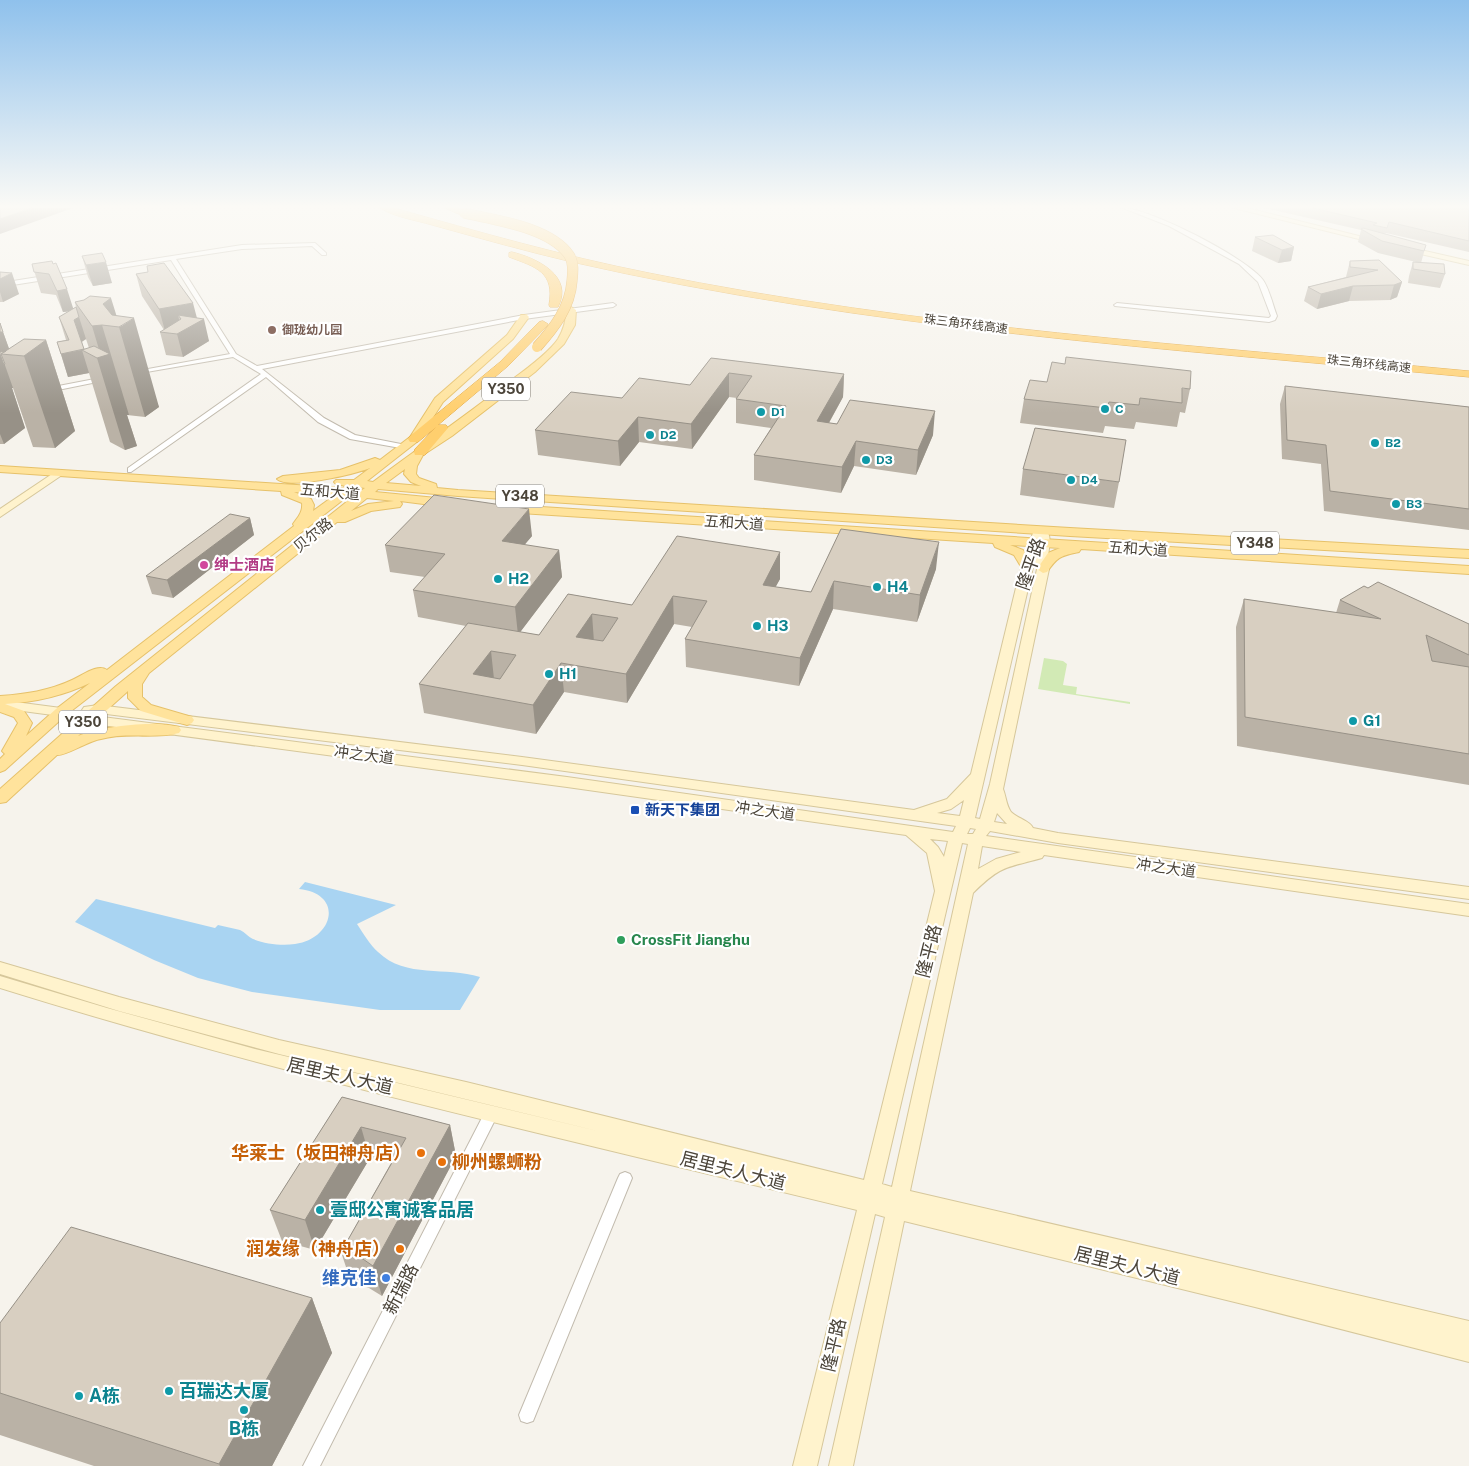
<svg xmlns="http://www.w3.org/2000/svg" width="1469" height="1466" viewBox="0 0 1469 1466" font-family="'Public Sans','Noto Sans SC',sans-serif">
<style>
.green{fill:#d2eab5}
.water{fill:#a9d4f2}
.lines{fill:none;stroke-linecap:round;stroke-linejoin:round}
.street-casing{stroke:#c2bbae;stroke-width:2}
.secondary-casing{stroke:#d6c79b;stroke-width:2}
.primary-casing{stroke:#e6c16a;stroke-width:2}
.highway-casing{stroke:#e0a43c;stroke-width:1}
.street{fill:#fff;fill-rule:evenodd}
.secondary{fill:#fff3cd;fill-rule:evenodd}
.primary{fill:#ffe39c;fill-rule:evenodd}
.highway{fill:#ffcf6e;fill-rule:evenodd}
.highway-bridge-casing{stroke:#e0a43c;stroke-width:11;stroke-linecap:butt}
.highway-bridge{stroke:#ffcf6e;stroke-width:10}
.wall{fill:#bab2a6;fill-rule:evenodd}
.shaded-wall{fill:#979187}
.building{fill:#d8cfc1;stroke:#979187;fill-rule:evenodd}
.education-dot{fill:#8d6e63;stroke:#fff;stroke-width:2}
.culture-dot{fill:#0f9aa8;stroke:#fff;stroke-width:2}
.hotel-dot{fill:#d1479c;stroke:#fff;stroke-width:2}
.transit-dot{fill:#1a4fb4;stroke:#fff;stroke-width:2}
.leisure-dot{fill:#2e9e5b;stroke:#fff;stroke-width:2}
.food-dot{fill:#e8710a;stroke:#fff;stroke-width:2}
.shop-dot{fill:#3f7fe0;stroke:#fff;stroke-width:2}
.labels{text-anchor:middle;stroke-width:4.5;stroke-linejoin:round;paint-order:stroke}
.far-street-label{font-size:12px;fill:#4b4439;stroke:#fff}
.far-education-label{font-size:12px;font-weight:bold;fill:#785e54;stroke:#fff;text-anchor:start}
.far-culture-label{font-size:12px;font-weight:bold;fill:#0d838f;stroke:#fff;text-anchor:start}
.shield{fill:#fff;stroke:#817c74;stroke-width:1}
.shield-label{font-size:14px;font-weight:bold;fill:#4b4439}
.street-label{font-size:15px;fill:#4b4439;stroke:#fff}
.hotel-label{font-size:15px;font-weight:bold;fill:#b23c85;stroke:#fff;text-anchor:start}
.culture-label{font-size:15px;font-weight:bold;fill:#0d838f;stroke:#fff;text-anchor:start}
.transit-label{font-size:15px;font-weight:bold;fill:#164399;stroke:#fff;text-anchor:start}
.leisure-label{font-size:15px;font-weight:bold;fill:#27864d;stroke:#fff;text-anchor:start}
.near-street-label{font-size:18px;fill:#4b4439;stroke:#fff}
.near-food-label{font-size:18px;font-weight:bold;fill:#c56008;stroke:#fff;text-anchor:end}
.near-culture-label{font-size:18px;font-weight:bold;fill:#0d838f;stroke:#fff;text-anchor:start}
.near-shop-label{font-size:18px;font-weight:bold;fill:#366cbe;stroke:#fff;text-anchor:end}
</style>
<rect width="100%" height="100%" fill="#f6f3ec"/>
<path class="green" d="M1044 658 1063 661 1067 664 1063 685 1077 687 1076 694 1130 702V704L1038 689Z"/>
<path class="water" d="M305 882 396 905 357 924C363 933 370 945 378 952 406 979 446 966 480 977L460 1010H380L252 992 198 978 154 960 75 922 96 899 215 928 218 925C225 927 233 928 240 930 245 932 248 937 253 939 265 944 282 946 295 944 333 939 345 894 299 889Z"/>
<g class="lines">
<g class="street-casing">
<path id="street" d="M1123 208C1149 208 1247 258 1263 280 1269 288 1273 306 1277 316L1275 320 1269 322 1115 306 1114 305 1117 303 1269 318 1271 316 1258 282 1239 264 1169 226Z
M315 243 326 253V255H322L312 246 242 249 176 259 236 354 257 366 524 315 613 303 616 305 613 307 524 319 262 369 324 418 355 435 406 445V449L350 439 318 422 266 377 131 472H128V468L261 374 233 357 135 374V372L137 371 230 354 171 260 0 287V283L242 245Z
M105 377 108 379 107 380 48 392 45 390 48 388Z
M492 1106 497 1108 499 1112 320 1466H303L487 1108Z
M625 1172 630 1174 632 1178 533 1421 527 1423 521 1421 519 1415 618 1178 620 1174Z"/>
</g>
<g class="secondary-casing">
<path id="secondary" d="M1234 208H1247L1379 241 1375 243Z
M1403 246 1469 261V265L1403 250Z
M58 470 63 473 62 475 0 517V509Z
M1040 527C1059 532 1043 558 1049 569L1003 789C1006 796 1006 805 1011 812 1017 818 1030 821 1033 828L1058 833 1469 887V899L1058 843 990 831 986 836 1469 904V916L1044 855 1042 858C1006 868 1001 865 973 893L910 1191 1469 1321V1362L1255 1307 904 1221 853 1466H829L885 1217 875 1214 817 1466H793L857 1210C570 1140 282 1076 0 988V976L107 1008 255 1049 606 1133 279 1054 119 1011 0 974V962L119 997 279 1040 466 1082 864 1180 935 891 927 853 906 835 567 787 86 723 60 716 0 708V700L61 708 87 715 567 777 953 832 956 826 522 765 98 713 89 714 82 710 84 707 98 705 522 757 914 810 947 799 971 774 1021 567 1034 530ZM1035 563 1037 569 990 784 980 819 975 818 1033 567ZM964 800 960 816 937 813 951 809ZM997 813 1007 824 994 822ZM970 828 976 829 973 834H967ZM930 839 948 841 944 857 938 847ZM962 843 968 844 892 1187 882 1184ZM982 846 1021 852 996 859 978 869Z"/>
</g>
<g class="primary-casing">
<path id="primary" d="M571 307 576 310 575 325 564 344 535 372 452 436 423 455 417 466 416 474 419 478 436 484 437 488 458 490 1070 528 1469 550V558L1070 536 458 496 378 489 375 492 447 499 453 503 447 507 400 501 402 504 400 507 371 511 345 522H337L149 673 142 684V697L151 705 192 717 194 720 192 723 187 725 141 711 128 698V691L78 736C102 726 154 720 179 727L181 730 179 733C156 739 126 732 101 739 88 741 66 756 57 755L6 802 0 803V789L116 686 354 496H348L66 715 5 770 0 772V759L5 754 2 751 18 723 14 717 0 712V696C25 694 49 691 72 680 82 676 97 663 107 670L294 526 293 524C298 517 303 512 302 503L282 495 281 491 0 472V466L343 488 346 486 336 484 334 482 336 480H354L370 468C355 474 289 490 277 479L283 476 340 470 375 458 380 460 410 437 435 398 507 335 521 315H527L529 317 513 339 443 402 418 441 367 481 373 482C417 449 463 418 506 384 521 373 548 354 558 339 564 329 566 321 566 310ZM405 469 404 474 411 482 421 486 386 483ZM359 487 365 488 362 490H356ZM294 492 335 495 313 511 314 505 311 499ZM367 498 394 501 368 504 351 511ZM90 683 56 709 26 736 32 723 24 711 5 704C35 702 63 696 90 683Z
M510 505 1469 566V574L1081 549 1079 552C1061 556 1058 556 1047 572L1043 573 1037 569 1048 553 1060 548 1010 545 1023 550 1033 567 1027 571 1023 570 1014 555 995 547 993 543 506 512 504 509Z"/>
</g>
<g class="highway-casing">
<path id="highway" d="M380 208H394C479 232 563 256 649 273 919 328 1195 345 1469 371V377C1169 349 867 329 572 262 525 251 479 238 432 225 415 220 394 217 380 208Z
M445 208H458L469 213 464 216Z
M512 252C537 258 574 276 558 307H550L549 305C555 272 536 267 509 257V253Z
M543 321 548 324 547 326 508 366 438 425H446L448 428 425 455H415L414 452 415 449 436 427 418 442H410L408 439 410 436 500 362 539 322Z"/>
</g>
<use href="#street" class="street"/>
<use href="#secondary" class="secondary"/>
<use href="#primary" class="primary"/>
<use href="#highway" class="highway"/>
<g class="highway-bridge-casing">
<path id="highway-bridge" d="M464 213C494 220 550 227 569 255 574 262 573 272 572 281 570 308 554 328 537 347"/>
</g>
<use href="#highway-bridge" class="highway-bridge"/>
</g>
<path class="wall" d="M1265 208H1469V252L1386 233 1385 234 1426 245 1421 263 1445 274 1440 288 1408 283 1409 276 1413 262H1416L1378 253 1358 242 1361 230Z
M1255 237 1294 247 1291 261 1278 263 1252 251Z
M82 256 112 283 93 286 88 277Z
M1379 260 1402 282 1397 297 1390 300 1349 301 1317 309 1304 301 1308 287 1346 277 1350 261Z
M52 261 73 309 76 307 75 302 117 316 159 407 145 417 127 415 137 446 125 450 110 442 89 373 68 377 57 342 66 340 59 317 69 311 63 312 56 295 41 293 32 264ZM86 339 89 348 84 349 82 342Z
M0 272 19 294 3 302H0Z
M136 274 197 318 209 341 183 357 166 355 160 332 164 330 142 296Z
M0 323 9 349 46 340 75 431 55 448 33 447 13 388H12L25 428 4 444H0Z
M711 358 844 374 843 397 829 423 933 435 916 475 854 466 841 493 754 480V455L771 428 736 423V399L737 398 729 397 692 449 639 442 620 466 538 455 535 430 622 398 690 385Z
M1047 382 1190 389 1185 413 1180 412 1177 427 1136 422 1134 429 1105 426 1103 433 1020 423 1024 399Z
M1285 386 1469 407V530L1324 511 1321 464 1282 459 1280 404Z
M1023 469 1119 482 1114 508 1020 495Z
M250 518 254 535 173 598 152 594 146 576Z
M841 529 936 569 917 622 833 609 799 686 686 667 685 639 692 627 674 624 627 703 564 692 536 734 424 713 419 684 466 626 418 617 413 590 425 577 390 572 385 545 532 536 524 545 559 550 562 577 520 632 539 635 568 594 632 605 780 552V579L775 587 811 592Z
M1244 599 1336 613 1340 600 1469 624V785L1237 746 1236 627Z
M342 1097 450 1125 456 1156 382 1296 369 1288 351 1282 341 1252 391 1163 370 1158 315 1250 282 1241 270 1210Z
M312 1298 332 1353 272 1466H94L0 1435V1323Z"/>
<path class="shaded-wall" d="M32 208H73L0 234V219Z
M1294 247 1291 261 1278 263 1282 250Z
M106 262 112 283 93 286 86 265Z
M12 273 19 294 3 302 0 292V279Z
M1402 282 1397 297 1390 300 1394 285Z
M1353 286 1349 301 1317 309 1321 294Z
M67 289 74 311 63 312 57 291Z
M111 298 120 327 134 318 159 407 145 417 119 327 102 325 129 415H127L137 446 125 450 97 358 101 356 92 326 84 314Z
M193 303 198 322 204 319 209 341 183 357 177 334 192 326 183 327 181 319 178 315 181 328 165 331 159 309Z
M79 317 86 339 81 342 74 320Z
M0 332H3L11 354H1L13 388H12L25 428 4 444 0 434Z
M46 340 75 431 55 448 24 356Z
M82 350 89 373 68 377 61 354Z
M729 373V397L692 449 691 424Z
M844 374 843 397 816 446 817 421Z
M935 411 933 435 916 475 918 450Z
M638 417 639 442 620 466 618 441Z
M856 441 854 466 841 493 842 467Z
M529 509 532 536 505 568 502 541Z
M250 518 254 535 173 598 167 580Z
M939 542 936 569 917 622 920 595Z
M559 550 562 577 518 635 515 607Z
M780 552V579L762 612 763 585Z
M834 581 833 609 799 686 800 658Z
M673 596 674 624 627 703 626 674Z
M592 614 594 642 576 637Z
M491 651 494 679 473 674Z
M561 663 564 692 536 734 533 705Z
M450 1125 456 1156 382 1296 373 1266Z
M361 1127 370 1158 315 1250 305 1220Z
M312 1298 332 1353 272 1466H220L219 1464Z"/>
<path class="building" d="M0 208H32L0 219Z
M1313 208H1469V241L1389 222 1387 228 1373 225 1377 223Z
M1363 228 1426 245 1424 251 1382 241 1361 229Z
M1273 235 1294 247 1282 250 1255 237Z
M102 253 106 262 86 265 82 256Z
M1379 260 1402 282 1394 285 1353 286 1321 294 1308 287 1378 270 1350 267V261Z
M52 261 53 264 56 263 67 289 57 291 49 274 34 272 32 264Z
M1413 262 1444 264 1445 274 1413 269Z
M164 263 193 303 159 309 136 274 148 272 147 266Z
M0 272 12 273 0 279Z
M90 296 111 298 103 304 112 315 134 318 119 327 102 325 92 326 75 302 84 300Z
M76 307 79 317 74 320 84 349 61 354 57 342 69 340 59 317Z
M178 315 204 319 177 334 160 332 181 319Z
M0 323 3 332H0Z
M24 339 46 340 24 356 1 354Z
M94 346 110 354 97 358 82 350Z
M6 351 1 354 5 364 4 365 0 354V352Z
M1066 357 1191 371 1190 389 1182 388V403L1140 398 1139 405 1109 402 1107 408 1024 399 1030 380 1047 382 1052 362 1065 364Z
M711 358 844 374 817 421 837 424 850 400 935 411 918 450 856 441 842 467 754 455 786 406 736 399 752 376 729 373 691 424 638 417 618 441 535 430 571 392 622 398 639 378 690 385Z
M1285 386 1469 407V509L1330 491 1326 445 1287 440Z
M1035 428 1126 440 1119 482 1023 469Z
M434 495 529 509 502 541 559 550 515 607 413 590 445 554 385 545Z
M230 514 250 518 167 580 146 576Z
M841 529 939 542 920 595 834 581 800 658 685 639 707 601 673 596 626 674 561 663 533 705 419 684 468 623 539 635 568 594 632 605 677 536 780 552 763 585 811 592ZM592 614 618 618 603 641 576 637ZM491 651 516 655 500 679 473 674Z
M1378 582 1469 624V655L1426 635 1432 661 1469 667V754L1245 717 1244 599 1381 619 1340 600 1364 586 1368 588Z
M342 1097 450 1125 373 1266 360 1257 341 1252 406 1138 361 1127 305 1220 270 1210Z
M71 1227 312 1298 219 1464 0 1393V1323Z"/>
<linearGradient id="sky" x2="0" y2="1"><stop stop-color="#8fc1ec"/><stop offset="0.5" stop-color="#fbfaf6"/><stop offset="1" stop-color="#fbfaf6" stop-opacity="0"/></linearGradient>
<rect width="1469" height="413" fill="url(#sky)"/>
<circle class="education-dot" cx="272" cy="330" r="5"/>
<g class="culture-dot">
<circle cx="1105" cy="409" r="5"/>
<circle cx="761" cy="412" r="5"/>
<circle cx="650" cy="435" r="5"/>
<circle cx="1375" cy="443" r="5"/>
<circle cx="866" cy="460" r="5"/>
<circle cx="1071" cy="480" r="5"/>
<circle cx="1396" cy="504" r="5"/>
<circle cx="498" cy="579" r="5"/>
<circle cx="877" cy="587" r="5"/>
<circle cx="757" cy="626" r="5"/>
<circle cx="549" cy="674" r="5"/>
<circle cx="1353" cy="721" r="5"/>
<circle cx="320" cy="1210" r="5"/>
<circle cx="169" cy="1391" r="5"/>
<circle cx="79" cy="1396" r="5"/>
<circle cx="244" cy="1410" r="5"/>
</g>
<circle class="hotel-dot" cx="204" cy="565" r="5"/>
<rect class="transit-dot" x="630" y="805" width="10" height="10" rx="2.5"/>
<circle class="leisure-dot" cx="621" cy="940" r="5"/>
<g class="food-dot">
<circle cx="421" cy="1153" r="5"/>
<circle cx="442" cy="1162" r="5"/>
<circle cx="400" cy="1249" r="5"/>
</g>
<circle class="shop-dot" cx="386" cy="1278" r="5"/>
<g class="labels">
<g class="far-street-label">
<text transform="translate(966 324) rotate(7)" y="4">珠三角环线高速</text>
<text transform="translate(1369 364) rotate(6)" y="4">珠三角环线高速</text>
</g>
<g class="far-education-label">
<text x="282" y="334">御珑幼儿园</text>
</g>
<g class="far-culture-label">
<text x="1115" y="413">C</text>
<text x="771" y="416">D1</text>
<text x="660" y="439">D2</text>
<text x="1385" y="447">B2</text>
<text x="876" y="464">D3</text>
<text x="1081" y="484">D4</text>
<text x="1406" y="508">B3</text>
</g>
<g class="shield">
<rect x="482" y="377.5" width="48" height="23" rx="4"/>
<rect x="496" y="484.5" width="48" height="23" rx="4"/>
<rect x="1231" y="531.5" width="48" height="23" rx="4"/>
<rect x="59" y="710.5" width="48" height="23" rx="4"/>
</g>
<g class="shield-label">
<text x="506" y="394">Y350</text>
<text x="520" y="501">Y348</text>
<text x="1255" y="548">Y348</text>
<text x="83" y="727">Y350</text>
</g>
<g class="street-label">
<text transform="translate(330 492) rotate(5)" y="5">五和大道</text>
<text transform="translate(734 523) rotate(4)" y="5">五和大道</text>
<text transform="translate(313 535) rotate(-39)" y="5">贝尔路</text>
<text transform="translate(1138 549) rotate(4)" y="5">五和大道</text>
<text transform="translate(364 755) rotate(7)" y="5">冲之大道</text>
<text transform="translate(765 811) rotate(8)" y="5">冲之大道</text>
<text transform="translate(1166 868) rotate(8)" y="5">冲之大道</text>
</g>
<g class="hotel-label">
<text x="214" y="570">绅士酒店</text>
</g>
<g class="culture-label">
<text x="508" y="584">H2</text>
<text x="887" y="592">H4</text>
<text x="767" y="631">H3</text>
<text x="559" y="679">H1</text>
<text x="1363" y="726">G1</text>
</g>
<g class="transit-label">
<text x="645" y="815">新天下集团</text>
</g>
<g class="leisure-label">
<text x="631" y="945">CrossFit Jianghu</text>
</g>
<g class="near-street-label">
<text transform="translate(1031 564) rotate(-71)" y="6">隆平路</text>
<text transform="translate(929 951) rotate(-76)" y="6">隆平路</text>
<text transform="translate(340 1076) rotate(13)" y="6">居里夫人大道</text>
<text transform="translate(733 1171) rotate(14)" y="6">居里夫人大道</text>
<text transform="translate(1127 1266) rotate(14)" y="6">居里夫人大道</text>
<text transform="translate(401 1289) rotate(-63)" y="6">新瑞路</text>
<text transform="translate(834 1345) rotate(-77)" y="6">隆平路</text>
</g>
<g class="near-food-label">
<text x="411" y="1159">华莱士（坂田神舟店）</text>
<text x="452" y="1168" text-anchor="start">柳州螺蛳粉</text>
<text x="390" y="1255">润发缘（神舟店）</text>
</g>
<g class="near-culture-label">
<text x="330" y="1216">壹邸公寓诚客品居</text>
<text x="179" y="1397">百瑞达大厦</text>
<text x="89" y="1402">A栋</text>
<text x="244" y="1435" text-anchor="middle">B栋</text>
</g>
<g class="near-shop-label">
<text x="376" y="1284">维克佳</text>
</g>
</g>
</svg>
